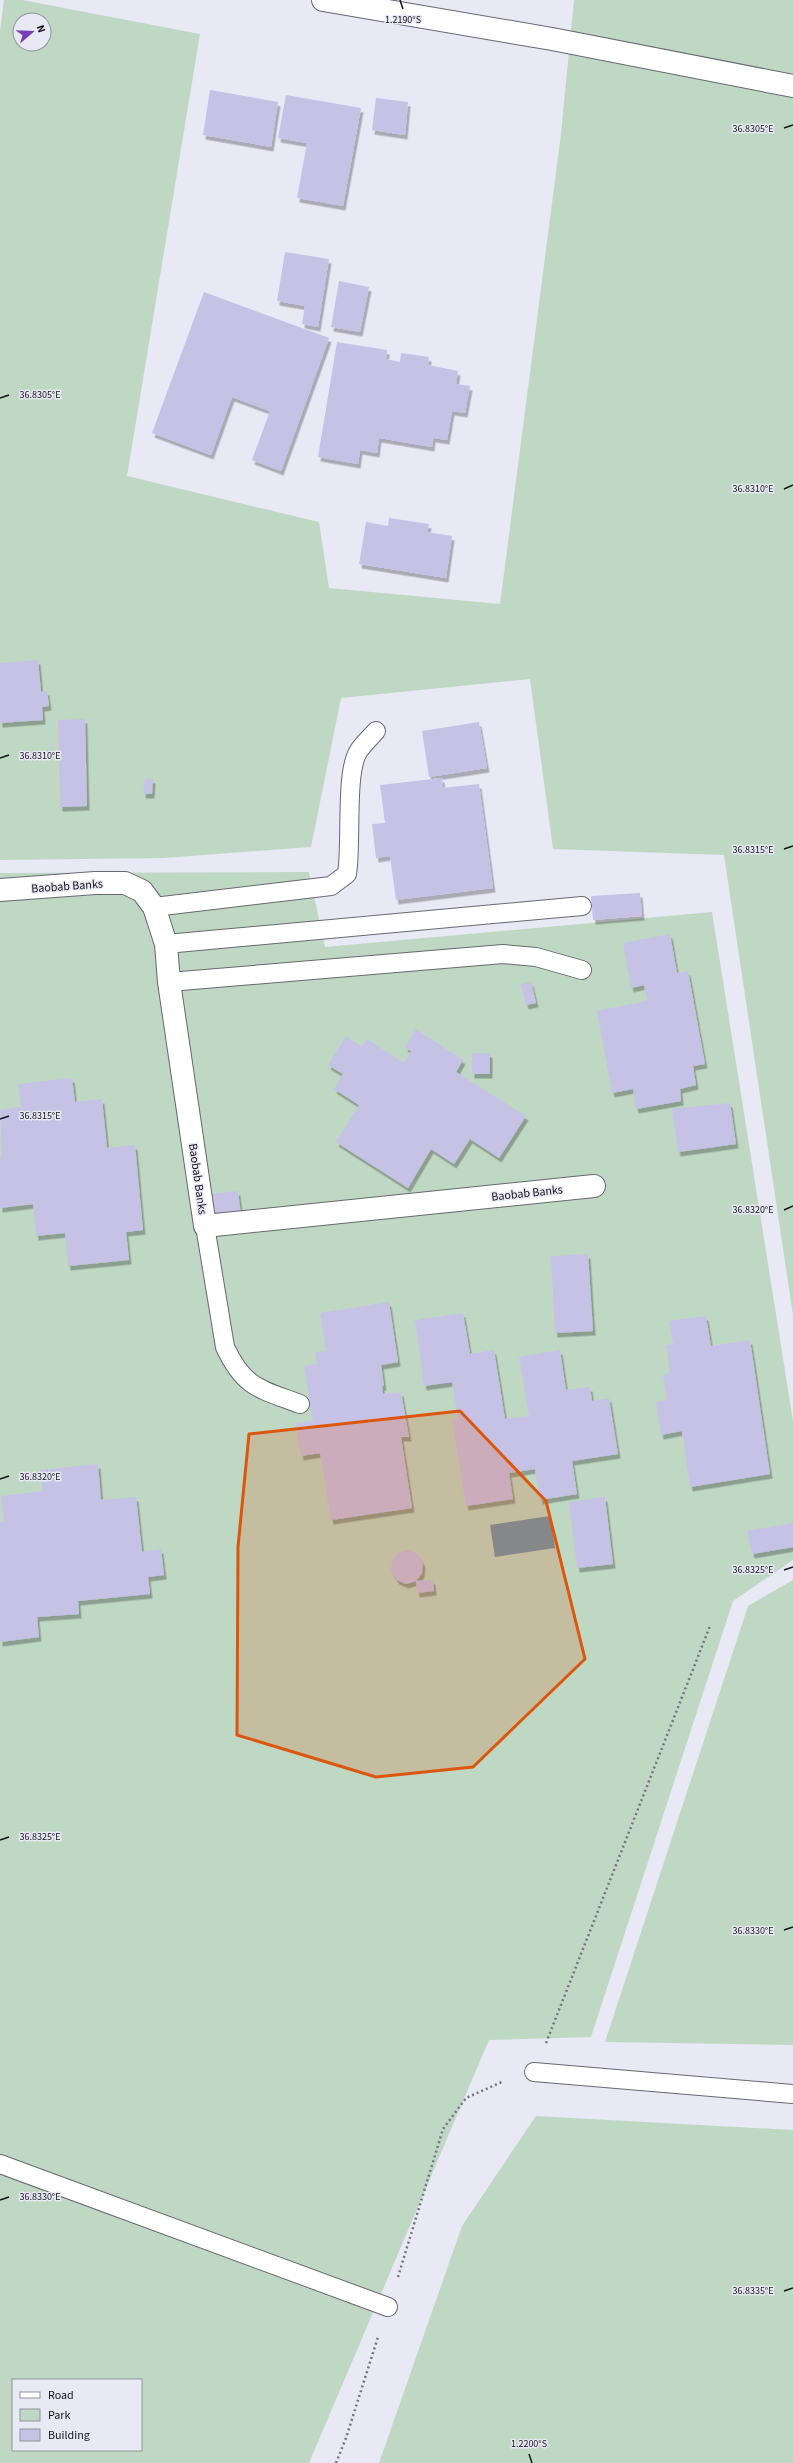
<svg xmlns="http://www.w3.org/2000/svg" width="793" height="2463" viewBox="0 0 793 2463" font-family="'Source Sans 3',sans-serif">
<style>
.green{fill:#bfd8c3;fill-rule:evenodd}
.water{fill:#7194a7}
.building{fill:#c6c2e5;filter:url(#shadow)}
.lines{fill:none;stroke-linecap:round;stroke-linejoin:round}
.service-casing{stroke:#686772;stroke-width:20}
.minor-casing{stroke:#686772;stroke-width:24}
.path{stroke:#75747d;stroke-width:2.5;stroke-dasharray:2 3;stroke-linecap:butt}
.service{stroke:#fff;stroke-width:18}
.minor{stroke:#fff;stroke-width:22}
.marked{fill:#dd560d;fill-opacity:0.2;stroke:#dd560d;stroke-width:3;stroke-linejoin:round}
.ticks{fill:none;stroke:#141318;stroke-width:1.5}
.labels{text-anchor:middle;stroke-width:3;stroke-linejoin:round;paint-order:stroke}
.street-label{font-size:12px;fill:#141318;stroke:#e9e8f5}
.ticks-label{font-size:10px;text-anchor:middle;fill:#141318;stroke:#e9e8f5;stroke-width:3;stroke-linejoin:round;paint-order:stroke}
</style>
<defs>
<filter id="shadow"><feDropShadow dx="2.5" dy="4.5" stdDeviation="0" flood-color="#0004"/></filter>
</defs>
<rect width="100%" height="100%" fill="#e9e8f5"/>
<path class="green" d="M4 0H22L200 34 127 476 319 522 329 588 500 604 561 134 574 0H793V1315L724 855 553 849 530 679 341 698 311 847 164 858 0 860V31ZM20 20H44V44H20Z
M309 872 325 947 712 912 793 1421V1560L733 1601 591 2037 489 2040 309 2463H0V873ZM13 2380H141V2450H13Z
M793 1580V2045L605 2042 748 1606Z
M536 2116 793 2130V2463H379L462 2226Z"/>
<path class="water" d="M550 1516 555 1548 495 1557 490 1525Z"/>
<path class="building" d="M210 90 278 102 271 147 203 135Z
M286 95 361 108 343 206 297 198 307 143 278 138Z
M376 98 408 102 405 135 372 130Z
M285 252 329 259 318 327 302 324 305 306 277 301Z
M339 281 369 287 360 332 331 327Z
M204 292 329 338 281 471 252 460 270 411 232 397 211 455 152 433Z
M337 342 387 350 386 359 400 362 401 353 429 357 428 365 458 371 456 384 470 386 465 413 452 411 447 440 433 438 432 447 379 438 377 453 360 450 358 464 318 457Z
M389 518 429 524 427 532 452 536 446 578 359 564 366 522 388 526Z
M38 660 41 692 47 691 49 706 42 707 43 720 0 723V663Z
M85 719 87 806 60 807 58 720Z
M479 722 487 768 429 777 422 731Z
M145 778 153 779 152 794H143Z
M442 778 443 788 479 784 493 888 396 900 390 856 376 858 372 824 385 823 380 785Z
M640 893 642 916 593 920 591 896Z
M670 934 677 973 688 971 705 1064 693 1066 696 1085 680 1089 681 1101 636 1109 633 1089 612 1093 597 1011 647 1001 644 985 631 988 623 943Z
M531 982 536 1003 526 1005 521 984Z
M416 1029 463 1060 456 1072 526 1116 499 1158 470 1139 454 1164 431 1149 408 1188 336 1142 359 1105 334 1089 343 1074 328 1065 346 1036 362 1047 367 1039 404 1063 411 1051 405 1047Z
M472 1053H490V1074H472Z
M72 1078 75 1102 102 1099 107 1148 135 1145 143 1230 126 1232 129 1260 68 1266 65 1233 36 1236 33 1204 0 1208V1157L2 1156 0 1110 21 1107 18 1084Z
M730 1103 736 1144 678 1152 672 1109Z
M238 1191 241 1216 209 1221 205 1195Z
M588 1254 593 1331 555 1333 551 1256Z
M389 1302 398 1362 381 1365 384 1386H382L383 1394 401 1392 409 1437H401L412 1508 331 1520 320 1453 301 1456 296 1423 313 1421 304 1366 317 1364 315 1352 326 1351 320 1313Z
M463 1313 470 1354 494 1350 505 1419 529 1416 519 1357 560 1350 566 1390 590 1387 592 1401 609 1398 618 1454 572 1461 577 1494 540 1500 535 1469 509 1473 513 1499 466 1506 452 1420 458 1419 452 1382 424 1386 415 1320Z
M706 1316 711 1346 750 1340 770 1474 690 1487 682 1431 661 1435 656 1402 667 1400 663 1375 670 1373 666 1345 673 1344 669 1321Z
M98 1464 101 1500 136 1497 142 1552 161 1549 164 1575 148 1577 150 1594 78 1601 79 1614 37 1617 39 1637 0 1642V1522H4L1 1496 43 1491 40 1470Z
M605 1497 613 1564 577 1568 569 1502Z
M793 1523V1547L752 1554 747 1531Z
M408 1550 418 1554 423 1563 422 1573 416 1581 433 1580 434 1591 417 1593 416 1581 406 1584 397 1580 391 1571 392 1561 398 1553Z"/>
<g class="lines">
<g class="service-casing">
<path id="service" d="M154 907 331 886 347 874C352 844 345 774 358 752 362 745 370 738 376 731
M166 944 582 906
M169 982 503 954 536 957 582 970
M205 1226 225 1347C244 1388 260 1389 300 1404
M534 2072 793 2094
M0 2164 388 2307"/>
</g>
<g class="minor-casing">
<path id="minor" d="M323 0 552 39 793 86
M0 890 95 883H125L142 891 154 907 166 944 169 982 205 1226 594 1186"/>
</g>
<path class="path" d="M546 2043 710 1626
M398 2277 443 2129 466 2098 504 2081
M336 2463 346 2438 378 2337"/>
<use href="#service" class="service"/>
<use href="#minor" class="minor"/>
</g>
<path class="marked" d="M460 1411 546 1501 585 1659 473 1767 376 1777 237 1735 238 1547 249 1434Z"/>
<path class="ticks" d="M400 0 403 9M784 128 793 125M0 398 9 395M784 489 793 485M0 758 9 755M784 849 793 846M0 1119 9 1116M784 1210 793 1206M0 1479 9 1476M784 1570 793 1567M0 1840 9 1837M784 1930 793 1927M0 2200 9 2197M784 2291 793 2288M529 2454 532 2463"/>
<g class="labels">
<g class="street-label">
<text transform="translate(67 886) rotate(-4)" y="4">Baobab Banks</text>
<text transform="translate(198 1179) rotate(82)" y="4">Baobab Banks</text>
<text transform="translate(527 1193) rotate(-6)" y="4">Baobab Banks</text>
</g>
</g>
<g class="ticks-label">
<text x="403" y="23">1.2190°S</text>
<text x="753" y="132">36.8305°E</text>
<text x="40" y="398">36.8305°E</text>
<text x="753" y="492">36.8310°E</text>
<text x="40" y="759">36.8310°E</text>
<text x="753" y="853">36.8315°E</text>
<text x="40" y="1119">36.8315°E</text>
<text x="753" y="1213">36.8320°E</text>
<text x="40" y="1480">36.8320°E</text>
<text x="753" y="1573">36.8325°E</text>
<text x="40" y="1840">36.8325°E</text>
<text x="753" y="1934">36.8330°E</text>
<text x="40" y="2200">36.8330°E</text>
<text x="753" y="2294">36.8335°E</text>
<text x="529" y="2447">1.2200°S</text>
</g>
<rect x="12" y="2379" width="130" height="72" fill="#e9e8f5" stroke="#94939d"/>
<rect x="20" y="2392" width="20" height="6" fill="#ffffff" stroke="#94939d"/>
<text x="48" y="2399" font-size="12" fill="#141318">Road</text>
<rect x="20" y="2409" width="20" height="12" fill="#bfd8c3" stroke="#94939d"/>
<text x="48" y="2419" font-size="12" fill="#141318">Park</text>
<rect x="20" y="2429" width="20" height="12" fill="#c6c2e5" stroke="#94939d"/>
<text x="48" y="2439" font-size="12" fill="#141318">Building</text>
<g transform="translate(32 32) rotate(71)"><circle r="19" fill="#e9e8f5" stroke="#94939d"/>
<path d="M0-3L7 15L0 10L-7 15Z" fill="#743eb5"/>
<text y="-6" font-size="11" font-weight="bold" text-anchor="middle" fill="#141318">N</text>
</g>
</svg>
